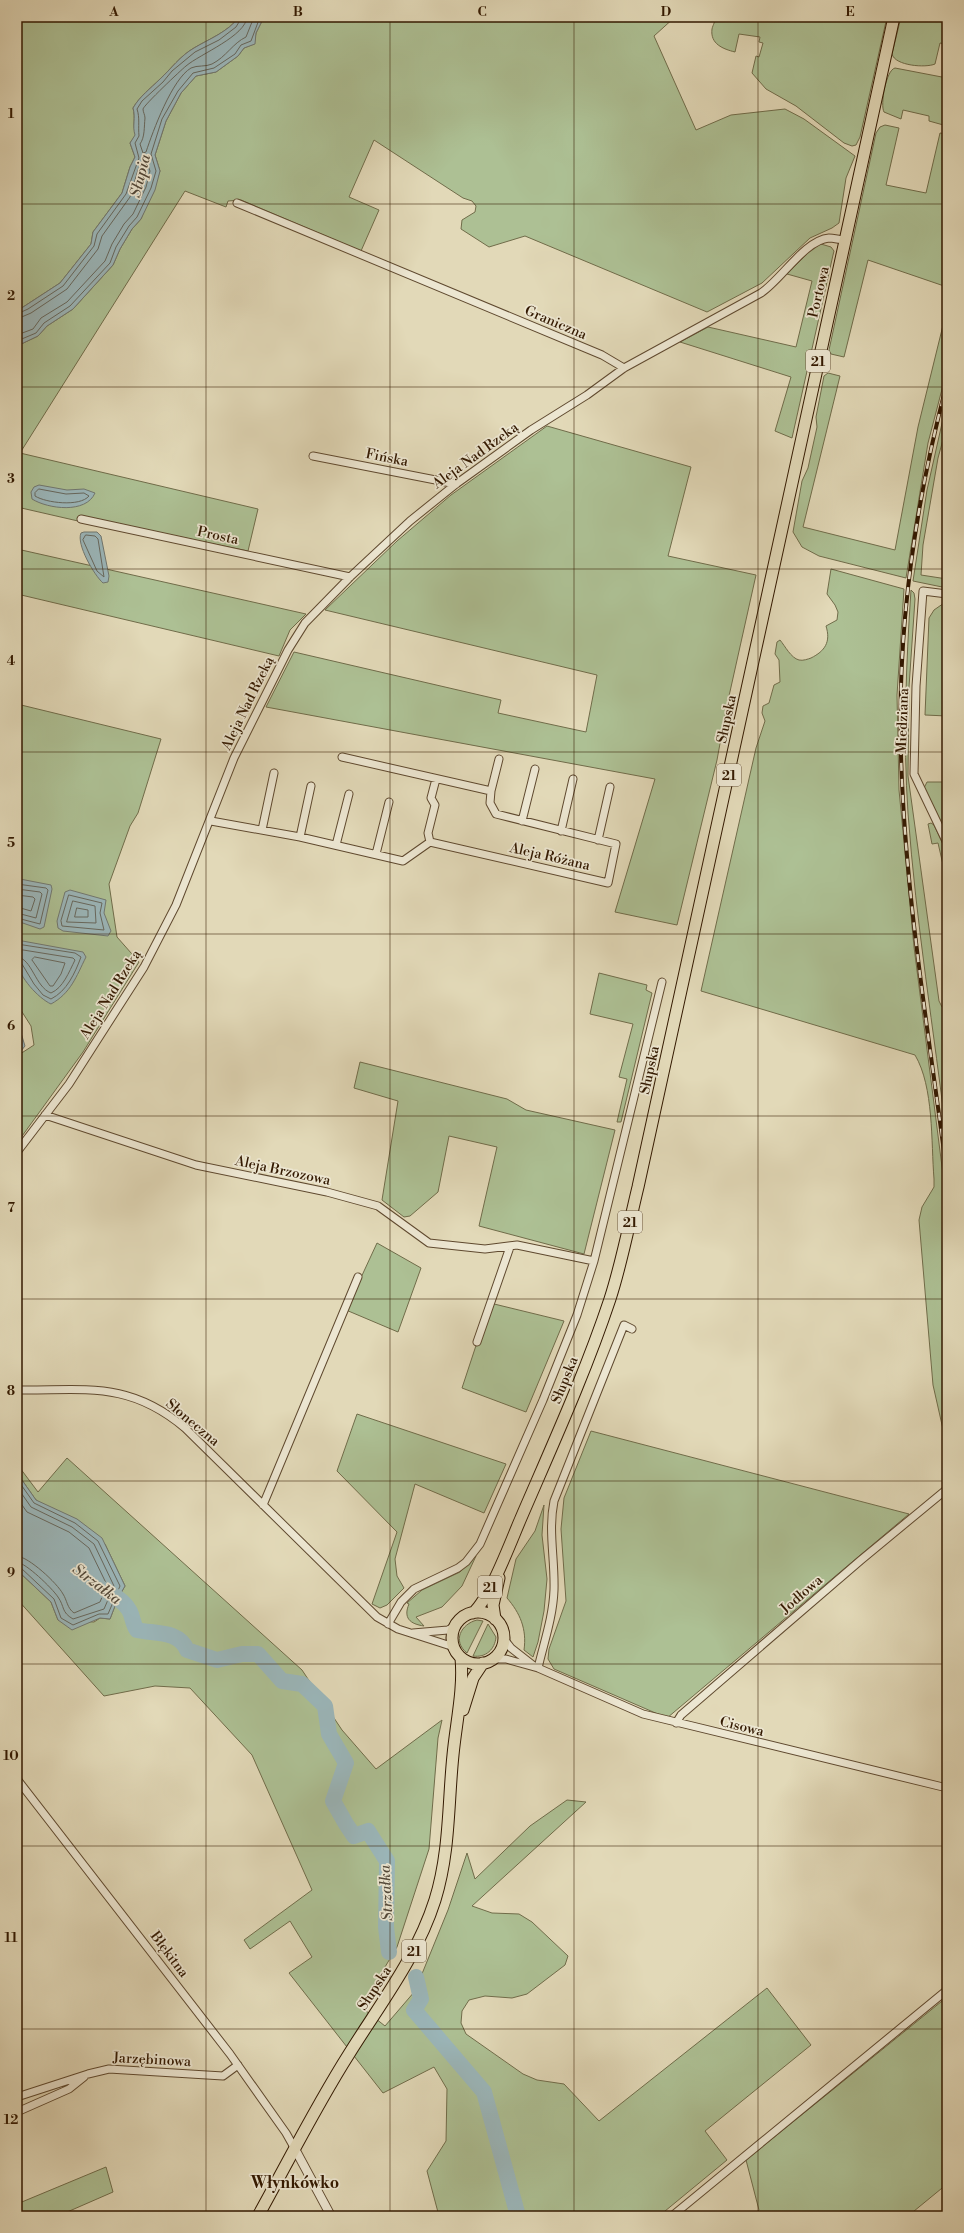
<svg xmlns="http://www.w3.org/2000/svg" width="964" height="2233" viewBox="0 0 964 2233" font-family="'Libre Bodoni',serif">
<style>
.green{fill:#adc094;stroke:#706c4a}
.water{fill:#9bb7bb;stroke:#717871}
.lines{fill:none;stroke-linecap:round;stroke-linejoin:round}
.shore{stroke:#67685e;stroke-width:1}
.river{stroke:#9bb7bb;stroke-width:16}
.minor-casing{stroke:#5f492f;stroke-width:9}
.tertiary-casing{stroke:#5f492f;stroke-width:10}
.primary-casing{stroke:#331901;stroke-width:13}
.minor{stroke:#ece6d1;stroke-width:7}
.tertiary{stroke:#ece6d1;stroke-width:8}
.primary{stroke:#e2d9b8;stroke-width:11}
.rail-casing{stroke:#331901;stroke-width:4}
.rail{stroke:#ece6d1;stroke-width:2.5;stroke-dasharray:8;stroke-linecap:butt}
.grid{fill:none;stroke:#331901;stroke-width:1;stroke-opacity:0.55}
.labels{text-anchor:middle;stroke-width:3.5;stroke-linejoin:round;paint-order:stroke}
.shield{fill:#ece6d1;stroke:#6a563f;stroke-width:1}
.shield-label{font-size:13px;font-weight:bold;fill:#331901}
.street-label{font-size:14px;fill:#331901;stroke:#ece6d1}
.water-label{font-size:15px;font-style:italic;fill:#524839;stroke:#ece6d1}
.quarter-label{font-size:16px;font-weight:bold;fill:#331901;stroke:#ece6d1}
.neatline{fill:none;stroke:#331901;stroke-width:1.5}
.grid-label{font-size:13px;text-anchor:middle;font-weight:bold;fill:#331901}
</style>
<rect width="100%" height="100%" fill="#e2d9b8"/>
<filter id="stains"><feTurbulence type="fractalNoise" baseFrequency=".005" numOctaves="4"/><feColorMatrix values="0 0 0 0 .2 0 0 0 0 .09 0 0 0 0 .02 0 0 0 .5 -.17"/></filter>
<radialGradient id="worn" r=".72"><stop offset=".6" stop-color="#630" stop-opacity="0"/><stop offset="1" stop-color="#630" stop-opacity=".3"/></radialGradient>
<path class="green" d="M17 17H239C228 32 209 39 194 48 180 56 171 69 160 79 150 89 140 96 133 108 136 118 132 126 136 135L130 143 135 157 130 167 122 193 93 232 91 244 60 283 17 311Z
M264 17H675L654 36 696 130 731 115 785 109 804 119 855 156 846 178 839 223 832 228 810 238 762 283 707 312 525 236 489 247 461 229 462 220 475 212 476 206 472 201 463 198 374 140 349 197 379 210 361 251 241 200 228 201 226 207 185 191 20 453 258 509 248 551 79 516 78 521 17 507V346L38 336 47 326 73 309 113 265 120 249 132 229 141 219 146 206 160 171 155 155 166 121 181 93 196 76 216 72 238 56 244 48 254 44 256 33Z
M714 17H887L860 137 856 145 852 146 844 143 796 106 766 89 752 73 756 56 759 57 763 43 759 42 760 37 739 34 735 52C723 49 710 44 712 29 713 24 716 22 714 17Z
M901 17H947V48L944 47 945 44 940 43 935 64C926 68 895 66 892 54Z
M895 68 947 78V126L929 121V116L903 110 901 119 884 112C880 105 886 70 895 68Z
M885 125 899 128 886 185 926 193 940 133 946 134 947 128V287L868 260 844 357 831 354 829 350 876 133 880 127Z
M821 244 831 247 834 251 833 255 792 438 775 431 791 377 680 342 708 327 796 347 812 281 787 274 813 248Z
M947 309V370L928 443 906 578 819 556 802 547 793 532 802 481 808 468 817 427 816 417 824 376 828 373 840 376 803 527 895 550 918 427Z
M947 401V425L938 458 923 545 921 575 947 579V588L913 581 927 490Z
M547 426 691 467 668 556 756 575 727 705 717 760 677 925 615 912 655 779 266 707 294 652 501 700 498 713 586 732 597 675 325 610 397 541 451 495Z
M17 549 306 614 290 630 279 656 17 594Z
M831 569 904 589 897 695 899 790 914 947 947 1206V1447L933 1385 919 1220 922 1207 934 1187V1179C931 1142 934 1087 915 1055L885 1046 701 991 756 748 765 721 762 713 763 706 769 703 774 685 780 682 779 660 775 654 777 642 780 640C785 646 791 658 799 660 803 661 808 659 811 658 825 651 831 642 826 626L837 620 838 612 835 605 827 594Z
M911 590 914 593 915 599 909 687 908 776 939 1001 942 1007 947 1005V1140C934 1031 916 923 908 813 903 739 906 665 911 590Z
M947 601V716L925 715 929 618 934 610Z
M17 704 161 739 138 813 130 826 109 884 117 937 139 962 83 1052 17 1143V1056L34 1045 31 1026 17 1004Z
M927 782H947V835L924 788Z
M931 823 934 825 947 853V872L944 869 938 843 932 844 928 824Z
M599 973 647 985 646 990 652 993 621 1122H617L627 1079 619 1077 633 1024 590 1014Z
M360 1062 507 1099 526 1110 615 1130 584 1254 479 1226 497 1147 449 1136 438 1192 410 1216 404 1217 382 1200 398 1101 354 1088Z
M377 1243 421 1268 398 1332 346 1310Z
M490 1303 564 1321 526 1412 462 1388Z
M357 1414 506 1464 484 1513 415 1484 395 1559 397 1576 404 1588 387 1605 380 1608 372 1604 397 1532 337 1471Z
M591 1431 909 1514 667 1718 554 1669 548 1659 549 1649 566 1601 561 1529 564 1498Z
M67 1458 302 1670 342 1730 376 1769 442 1720 438 1738 429 1849 397 1947 361 2007 385 2026 415 1991 448 1910 467 1853 475 1879 530 1826 567 1800 586 1802 472 1906 492 1913 519 1914 532 1922 568 1956 565 1965 527 1994 512 1998 485 1996 469 2000 462 2011 461 2023 466 2034 523 2074 537 2080 564 2084 599 2121 767 1988 811 2045 705 2131 727 2160 659 2216H439L427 2171 446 2141 447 2089 434 2067 383 2093 289 1973 312 1957 290 1921 250 1949 244 1940 312 1890 252 1755 190 1688 155 1686 104 1696 17 1599V1570L51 1602 58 1620 94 1622 100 1618 110 1619 118 1598 125 1586 105 1544 36 1500 17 1473V1464L38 1492Z
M544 1505 542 1535 547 1579 544 1611 538 1642 533 1657 524 1650C527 1629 520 1613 507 1598L516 1559 535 1531Z
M476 1556 462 1586 442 1607 416 1617 424 1626C410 1624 403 1618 409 1604L407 1603 422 1590 460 1572Z
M477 1620 483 1621 467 1653C452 1641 461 1624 477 1620Z
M488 1624 496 1637C495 1649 486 1658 473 1656Z
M947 1997V2184L908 2216H752L759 2210 746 2160Z
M106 2167 113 2192 58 2216H17V2204Z"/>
<path class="water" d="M239 17H264L256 33 255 44 244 48 238 56 216 72 196 76 181 93 166 121 155 155 160 171 155 190 141 219 132 229 120 249 113 265 73 309 47 326 38 336 17 346V311L60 283 91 244 93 232 122 193 130 167 135 157 130 143 135 135C132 126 136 118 133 108 140 96 150 89 160 79 171 69 180 56 194 48 209 39 228 32 239 17Z
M39 485 67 490 84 489 95 493C86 514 48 509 32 499L31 492 34 487Z
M84 532H97L101 536 109 576 108 582 103 583C94 575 76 544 81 533Z
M20 879 51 885 52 889 44 927 40 929 17 921V880Z
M70 890 106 900 104 913 111 931 108 936 63 931 58 928 57 921 65 892Z
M17 940 83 952 86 957C76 977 71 993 51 1004 38 998 19 977 17 962 16 955 17 947 17 940Z
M17 1020 25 1046 17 1056Z
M17 1473 36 1500 77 1519 102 1538 125 1586 118 1598 110 1619 100 1618 72 1630 58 1620 51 1602 17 1570Z"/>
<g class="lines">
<path class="shore" d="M247 17C246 36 200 54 186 66 181 70 144 105 143 109 143 112 145 115 145 118 144 127 145 137 140 144L143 153 146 152C153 131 172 79 191 68 197 65 206 67 212 64 226 57 233 43 246 37L254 17
M17 314 28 309 63 286 94 246 97 234 126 194 139 158 135 143 139 136C138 126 140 118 137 109L142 101 163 82 172 71 195 52 219 40 236 27 242 17
M17 319 31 313 67 289 98 249 102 236 130 197 138 170 143 160H146L150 171 146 187 133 214 124 224 112 244 105 261 67 302 41 318 33 329 17 335
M17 341 36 333 44 323 70 306 110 263 116 247 129 226 137 217 151 188 156 171 151 154 162 119 178 91 193 73 214 68 235 54 241 45 251 41 260 17
M39 489 66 494 84 493 89 496C80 507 46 503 35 496V493Z
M86 535 95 536 98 539 104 577 97 571 83 540Z
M17 884 46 888 48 890 40 924 17 918
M17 889 40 892 42 894 36 918 17 913
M17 895 33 897 35 899 31 911 17 907
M69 895 102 903 100 913 104 930 62 926 61 921Z
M73 901 95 906 96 923 67 922Z
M77 908 88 910V917H75Z
M17 944 75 953 81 957C75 973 67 991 51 999L43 995 34 984 22 964 17 962
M17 949 73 958 75 960C69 972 63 988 51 993 35 987 32 958 17 957
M35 957 65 963 61 974 53 986H50L32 960Z
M17 1479 34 1503 75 1523 98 1541 120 1586 108 1614H99L73 1625 61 1618 54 1599 21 1568 17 1567
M17 1487 31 1507 72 1527 94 1544 114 1586 104 1609 73 1619C61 1612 65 1607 58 1597 52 1588 26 1563 17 1562
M17 1498 27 1512 69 1532 89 1548 107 1585 100 1602 74 1613C67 1608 67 1600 63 1594 57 1583 29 1557 17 1556"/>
<path class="river" d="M99 1587C109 1593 123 1599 129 1610 133 1616 132 1623 137 1630 154 1634 179 1630 187 1650L217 1660 242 1654H258L282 1681 302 1684 325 1706 329 1734 346 1763 333 1801 346 1824 354 1836 368 1831 387 1861 386 1927 389 1952
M416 1977 421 1999 414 2010 484 2092 518 2216"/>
<g class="minor-casing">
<path id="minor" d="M237 203 602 355 624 368
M313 456 456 484
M81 519 350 577
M947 594 923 591 916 686 914 774 947 843
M491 791 499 759
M211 821 300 837 403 861 430 842 608 883 616 844 496 814 490 803 491 791 342 757
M522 821 535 769
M262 830 274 773
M561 831 573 779
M300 837 311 786
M598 840 610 787
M430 842 428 833 435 805 431 798 436 779
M336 845 349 794
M376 854 389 802
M45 1115 196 1165 327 1192 378 1206 429 1243 485 1249 517 1245 594 1261
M17 1152 69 1084 144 967 176 905 234 758 288 650 305 623 350 577 410 521 456 484 531 430 587 395 624 368 761 293C781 280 805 240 829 238 834 238 840 240 845 240
M477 1342 510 1247
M17 1390C85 1391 128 1380 185 1428L377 1617 398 1629 454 1647
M263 1505 358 1277
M388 1624 401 1602 414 1589 458 1568 466 1562 480 1544 543 1400 577 1315 594 1261 662 982
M413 1633 448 1630 454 1627
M504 1639 511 1648 534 1666
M492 1659H506L538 1668 643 1714 947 1788
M538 1668C544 1642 553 1617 554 1590 555 1559 548 1531 554 1501L624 1325 632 1329
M676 1723 681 1715 861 1560 947 1489
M17 1779 230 2054 286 2133 295 2149
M17 2097 88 2074 109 2069 223 2076 238 2065
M17 2112 69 2089 84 2077
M672 2216 947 1990"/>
</g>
<g class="tertiary-casing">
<path id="tertiary" d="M295 2149 331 2216"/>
</g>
<g class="primary-casing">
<path id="primary" d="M452 1638a26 26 0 1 1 52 0a26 26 0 1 1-52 0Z
M473 1613C490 1598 511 1541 521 1518 552 1446 585 1374 610 1299 622 1262 629 1224 638 1187L894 17
M495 1619 493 1605 499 1578
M463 1710 473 1678 483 1663
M258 2216C288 2162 316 2106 349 2054 380 2004 417 1957 435 1900 450 1852 448 1803 453 1755 456 1723 464 1689 461 1658"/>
</g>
<use href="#minor" class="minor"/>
<use href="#tertiary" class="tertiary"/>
<use href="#primary" class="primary"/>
<g class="rail-casing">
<path id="rail" d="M947 383C915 504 897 630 901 755 905 895 929 1035 947 1174"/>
</g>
<use href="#rail" class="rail"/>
</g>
<path class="grid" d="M206 17V2216M390 17V2216M574 17V2216M758 17V2216M17 204H947M17 387H947M17 569H947M17 752H947M17 934H947M17 1116H947M17 1299H947M17 1481H947M17 1664H947M17 1846H947M17 2029H947"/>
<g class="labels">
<g class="shield">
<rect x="806" y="350" width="24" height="22" rx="3"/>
<rect x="717" y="764" width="24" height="22" rx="3"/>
<rect x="618" y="1211" width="24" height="22" rx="3"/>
<rect x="478" y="1576" width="24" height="22" rx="3"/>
<rect x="402" y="1940" width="24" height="22" rx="3"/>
</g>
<g class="shield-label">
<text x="818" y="366">21</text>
<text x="729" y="780">21</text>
<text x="630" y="1227">21</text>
<text x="490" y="1592">21</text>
<text x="414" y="1956">21</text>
</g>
<g class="street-label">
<text transform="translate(818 292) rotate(-77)" y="5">Portowa</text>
<text transform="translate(556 322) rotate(23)" y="5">Graniczna</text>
<text transform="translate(475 455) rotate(-36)" y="5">Aleja Nad Rzeką</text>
<text transform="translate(387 457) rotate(11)" y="5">Fińska</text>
<text transform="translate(218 535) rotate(12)" y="5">Prosta</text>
<text transform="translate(247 703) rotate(-64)" y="5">Aleja Nad Rzeką</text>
<text transform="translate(726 719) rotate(-78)" y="5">Słupska</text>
<text transform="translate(902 721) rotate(-88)" y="5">Miedziana</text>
<text transform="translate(550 856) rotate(13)" y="5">Aleja Różana</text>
<text transform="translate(110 994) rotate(-58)" y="5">Aleja Nad Rzeką</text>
<text transform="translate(649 1070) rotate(-78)" y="5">Słupska</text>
<text transform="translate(283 1170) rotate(12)" y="5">Aleja Brzozowa</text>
<text transform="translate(564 1380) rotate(-68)" y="5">Słupska</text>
<text transform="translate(193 1422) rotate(40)" y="5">Słoneczna</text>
<text transform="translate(801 1594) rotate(-41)" y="5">Jodłowa</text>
<text transform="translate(742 1726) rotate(14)" y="5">Cisowa</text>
<text transform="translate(170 1954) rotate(53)" y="5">Błękitna</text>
<text transform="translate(374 1988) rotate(-57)" y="5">Słupska</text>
<text transform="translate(152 2059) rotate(3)" y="5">Jarzębinowa</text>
</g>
<g class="water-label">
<text transform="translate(140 176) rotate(-76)" y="5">Słupia</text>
<text transform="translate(97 1584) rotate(37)" y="5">Strzałka</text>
<text transform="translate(386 1893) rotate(-93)" y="5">Strzałka</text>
</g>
<g class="quarter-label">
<text x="295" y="2188">Włynkówko</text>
</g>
</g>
<rect width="964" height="2233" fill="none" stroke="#e2d9b8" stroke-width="44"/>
<rect x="22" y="22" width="920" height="2189" class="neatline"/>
<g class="grid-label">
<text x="114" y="16">A</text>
<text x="298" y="16">B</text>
<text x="482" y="16">C</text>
<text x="666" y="16">D</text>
<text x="850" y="16">E</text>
<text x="11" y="118">1</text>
<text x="11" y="300">2</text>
<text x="11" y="483">3</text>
<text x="11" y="665">4</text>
<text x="11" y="847">5</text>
<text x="11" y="1030">6</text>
<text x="11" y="1212">7</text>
<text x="11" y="1395">8</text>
<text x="11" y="1577">9</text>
<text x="11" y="1760">10</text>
<text x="11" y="1942">11</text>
<text x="11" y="2124">12</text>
</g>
<rect width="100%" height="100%" filter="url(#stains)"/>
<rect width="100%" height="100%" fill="url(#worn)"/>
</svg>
